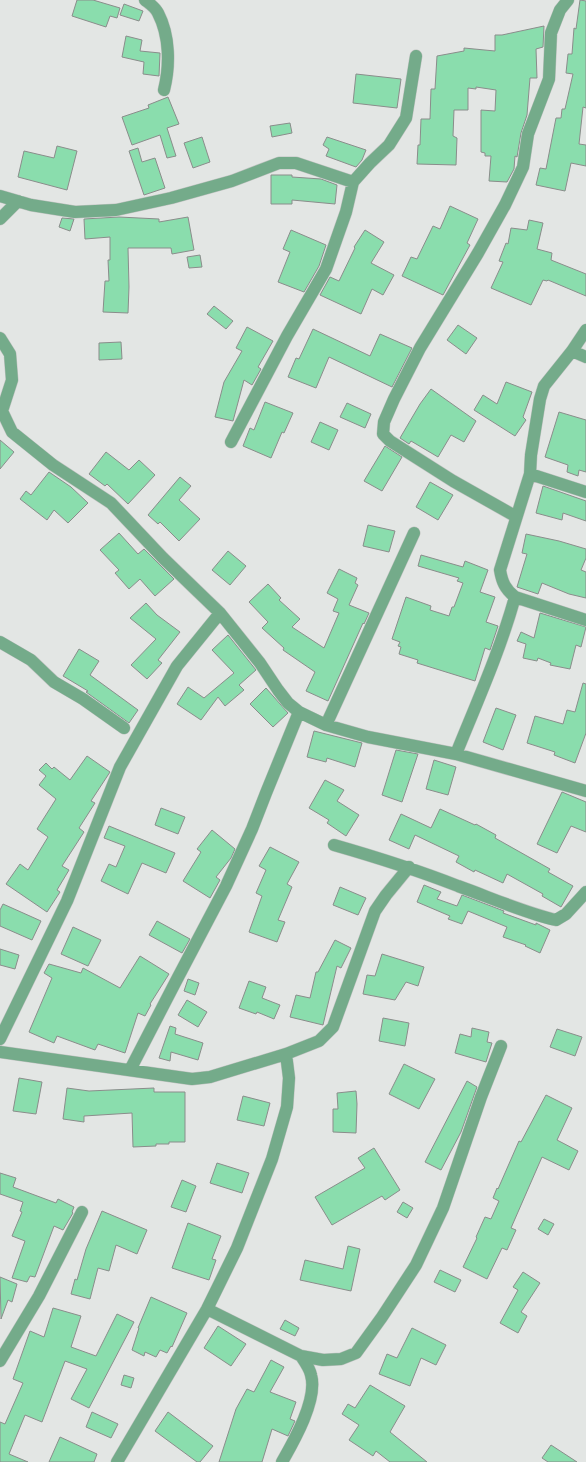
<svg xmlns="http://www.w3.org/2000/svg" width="586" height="1462" viewBox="0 0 586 1462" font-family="'PT Sans',sans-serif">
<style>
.building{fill:#8addad;stroke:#8a8d8b}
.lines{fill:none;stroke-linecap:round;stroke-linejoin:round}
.street-casing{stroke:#c0c3c1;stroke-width:13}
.street{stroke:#74ab8a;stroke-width:12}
</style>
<rect width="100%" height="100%" fill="#e3e6e4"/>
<path class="building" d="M77 0H93L120 8 117 18 110 16 106 27 72 16Z
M580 0 586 1V108L583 107 579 144 586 145V166L571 163 565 191 536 185 540 168 546 169 556 118H561L562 109H565L573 74 566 73 568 54H572L574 28 576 29Z
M124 4 143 11 139 21 120 15Z
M544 26 543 47 536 49 537 78H530L527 115 521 133 517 157 515 156 514 169 507 182 489 181 491 156H485V153L481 152V110L495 111 496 90 476 87V89L468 88V110H454L453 136 457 138 456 165 417 164 418 145H420L421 119H430L431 89H435L437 56 464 51V48L495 51V35H502Z
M126 36 142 40 140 51 160 53 159 76 143 74 144 62 122 57Z
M356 74 401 79 397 108 353 103Z
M168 97 179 124 167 128 176 156 167 158 160 135 132 145 122 117 149 108 148 105Z
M290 123 292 133 272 137 270 126Z
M202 137 210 162 193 168 184 143Z
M327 137 366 150 362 160 356 167 326 156 329 149 323 145Z
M57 146 77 151 67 190 18 177 24 151 54 158Z
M138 148 142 162 155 158 165 188 144 195 129 151Z
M271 175H292V177L321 179 337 185 335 204 292 200V204H271Z
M450 206 478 219 467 243 470 245 443 295 402 276 411 257 417 259 433 226 440 229Z
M119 217 159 219V222L188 217 194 250 172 254 171 248H128L129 287 128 313 103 312 105 281H109L108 260H110V237L85 239 84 219Z
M62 218 74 219 70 231 59 227Z
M529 220 543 223 537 249 552 253 551 260 586 274V296L548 280 547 281 543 280 531 305 491 288 503 262 499 261 506 243 508 244 511 228 527 230Z
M291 230 326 245 319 266 304 292 278 282 290 252 283 249Z
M365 230 384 242 371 263 394 275 383 295 372 289 361 314 320 295 330 277 339 281 355 248 354 247Z
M200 255 202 267 189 268 187 257Z
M214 306 233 321 226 329 207 314Z
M458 325 477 338 466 354 447 340Z
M247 327 273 341 258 367 261 369 252 385 244 380 233 421 215 417 224 382 242 351 236 348Z
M313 329 370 356 380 334 412 348 392 387 329 357 316 388 288 377 296 358 299 359Z
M121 342 122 359 99 360V343Z
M506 382 532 392 523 417 526 420 515 436 474 410 483 395 497 404Z
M431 389 476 421 464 442 451 435 438 457 411 441 409 444 400 438 420 404Z
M265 402 293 413 284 433 282 432 271 458 243 446 250 428 254 430Z
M347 403 371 414 365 428 340 417Z
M559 412 586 420V472L579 470 578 476 567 472 568 465 545 457Z
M320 422 338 430 329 450 311 442Z
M0 440 14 452 0 469Z
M385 446 402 457 382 491 364 481Z
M106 452 129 470 139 460 155 475 128 504 107 484 105 486 89 474Z
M49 472 71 487 88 503 68 523 54 510 47 520 20 499 26 491 31 495Z
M180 477 191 486 179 500 200 519 179 541 160 522 158 524 148 515Z
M430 482 453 495 438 520 416 507Z
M543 486 586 501V521L563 513 562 520 536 513Z
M368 525 395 531 389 552 363 546Z
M119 533 138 554 144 549 174 579 155 596 140 579 129 589 115 573 119 570 100 550Z
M526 534 559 541 586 549V558L581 570 586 572V598L569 594 542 583 538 594 517 587 527 554 522 553Z
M228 551 246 566 230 585 212 570Z
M421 555 463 567 465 561 488 570 480 592 495 597 486 622 498 626 490 650 485 648 475 681 417 663 418 660 399 654 401 647 398 646 400 642 392 639 406 597 431 606 430 610 449 616 452 607H454L463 583 457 581 459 578 418 566Z
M339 569 357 578 355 583 358 585 349 605 369 613 364 624 363 623 328 701 306 691 315 672 283 650 284 648 262 628 268 622 249 602 268 584 281 598 279 600 300 619 292 627 324 648 339 613 333 611 338 599 327 593Z
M146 603 157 615 180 632 158 660 162 663 147 679 131 665 156 639 130 618Z
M540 613 586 627 581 647 576 645 570 669 550 665 551 663 538 658 537 661 523 658 526 644 517 641 521 632 534 638Z
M228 635 256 670 239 685 244 690 225 706 218 697 201 720 177 704 188 687 204 698 234 673 212 650Z
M79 649 99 661 90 675 138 710 129 723 86 692 88 691 63 676Z
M583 683 586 684V733L575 763 554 755 555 752 527 743 535 716 563 724 567 710 575 712Z
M266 688 288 713 273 727 250 704Z
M496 708 516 715 503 750 483 742Z
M314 731 362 743 355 767 327 758 326 762 307 757Z
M396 750 418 754 402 802 382 795Z
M87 756 110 772 91 801 95 803 79 828 84 832 62 866 69 870 57 890 60 892 47 912 6 884 20 864 28 870 48 837 37 829 56 799 39 785 46 776 39 770 46 763 52 769 54 767 70 780Z
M434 760 456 767 448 795 426 789Z
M325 780 344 790 337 801 359 815 346 836 327 823 329 820 309 808Z
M562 792 586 802V832L571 826 557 853 537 844Z
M161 808 185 817 178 834 155 825Z
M440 809 475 825 476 824 496 835 495 838 550 869 548 872 573 886 561 907 542 896 543 894 507 874 503 883 475 870 474 872 456 862 459 856 415 835 409 849 389 840 401 814 431 828Z
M109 826 175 853 166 873 142 863 128 894 101 881 109 864 116 867 125 846 104 838Z
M212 830 235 849 231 858 216 877 220 880 210 898 183 881 201 852 197 849Z
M270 847 299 862 287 884 292 887 278 920 285 922 277 942 249 932 262 896 256 893 266 870 259 866Z
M424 885 441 892 437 899 457 906 462 895 504 911 503 913 536 925V923L550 930 540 953 525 946 526 945 503 937 507 927 468 911 462 924 448 919 450 916 417 902Z
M340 887 366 898 358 915 333 905Z
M3 904 41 921 32 940 0 926V910Z
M157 921 190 939 182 953 149 935Z
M73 927 101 940 88 966 61 954Z
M335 940 351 948 341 968 337 966 323 1025 290 1017 296 995 310 998 316 972H318Z
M0 949 19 955 15 969 0 965Z
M382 954 424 967 418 986 406 982 395 1000 363 994 367 975 375 976Z
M140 956 169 974 150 1004 151 1005 145 1016 138 1013 125 1053 98 1044 95 1050 57 1036 54 1043 29 1032 52 978 44 973 49 964 81 973 83 968 120 988Z
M188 979 199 983 195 995 184 991Z
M249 981 266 987 262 998 280 1005 274 1019 257 1012 256 1014 239 1008Z
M187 1000 207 1012 198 1027 178 1015Z
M383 1018 409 1023 405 1046 379 1041Z
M170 1026 176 1028 175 1034 203 1043 198 1060 171 1052 170 1061 159 1058Z
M472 1028 489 1032 487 1042 492 1043 486 1062 455 1053 460 1034 471 1037Z
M557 1029 582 1037 575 1056 550 1047Z
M404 1064 435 1079 419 1109 389 1094Z
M19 1078 42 1082 36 1114 13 1111Z
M467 1081 477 1087 461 1132 441 1170 425 1162Z
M67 1088 89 1091 154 1088V1092H185V1142H169V1144H156V1146L133 1147 132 1113 84 1116V1122L63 1119Z
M356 1091 357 1104 356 1133 333 1132V1109H338L337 1093Z
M546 1095 572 1108 557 1140 578 1151 569 1170 542 1157 511 1228 516 1230 507 1250 502 1248 487 1279 463 1267 477 1238 476 1237 485 1217 491 1219 499 1201 493 1198 497 1188 498 1189 519 1141 521 1142Z
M243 1096 270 1103 264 1126 237 1120Z
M374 1148 400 1190 385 1200 382 1196 332 1225 315 1197 365 1168 358 1158Z
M217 1163 249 1173 242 1193 210 1183Z
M0 1173 16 1178 13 1187 56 1203 58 1199 74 1207 72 1212 73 1213 63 1230 54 1226 35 1277 30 1276 27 1282 12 1278 25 1241 12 1236 22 1212 20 1211 23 1202 0 1194Z
M182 1180 196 1186 186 1212 171 1207Z
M403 1202 413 1208 407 1218 397 1212Z
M102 1211 147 1230 137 1254 116 1245 109 1271 98 1268 90 1299 71 1294 75 1279 77 1280 86 1249Z
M544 1219 554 1224 548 1235 538 1229Z
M188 1223 221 1236 212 1259 216 1260 209 1280 172 1268Z
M348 1246 360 1249 351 1291 300 1280 305 1260 343 1269Z
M440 1270 461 1280 455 1292 434 1282Z
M523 1272 540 1283 521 1312 527 1316 518 1333 500 1323 518 1290 513 1287Z
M0 1277 17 1284 12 1302 8 1300 1 1319Z
M151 1297 187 1313 172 1347 171 1346 167 1353 160 1350 156 1357 145 1352 144 1356 132 1350 139 1328H138Z
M53 1308 81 1316 71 1347 96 1356 117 1314 134 1322 89 1408 71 1399 87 1369 65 1361 42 1422 25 1415 9 1454 28 1462H0V1422L5 1424 23 1383 13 1379 30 1331 44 1337Z
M285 1320 299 1328 295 1336 280 1329Z
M218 1326 246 1344 231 1366 204 1348Z
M412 1328 446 1345 436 1365 421 1358 410 1386 379 1374 387 1354 397 1358Z
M271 1360 284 1367 270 1392 296 1402 290 1419 295 1421 288 1436 272 1429 262 1462H219L236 1409 247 1389 254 1392Z
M124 1375 134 1378 131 1388 121 1385Z
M370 1385 405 1406 390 1432 427 1462H390L376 1451 373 1456 349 1440 359 1425 342 1414 348 1404 355 1408Z
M92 1412 118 1424 111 1438 86 1427Z
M168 1412 213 1446 200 1462H197L155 1431Z
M60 1437 97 1454 94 1462H49Z
M551 1445 577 1462H548L542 1458Z"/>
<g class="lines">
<g class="street-casing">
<path id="street" d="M145 0C150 4 155 7 158 13 170 36 170 66 164 90
M0 196 31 205 75 212 116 210 171 198 232 181 279 163H296L353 182
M0 219 18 201
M0 338 10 354 12 380 2 411 12 432 53 465 111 503 163 558 220 613 260 663 278 690 288 703 299 712 326 725 368 737 456 754 586 791
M572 351 586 357
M231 442 287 336 326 269 346 212 353 182 370 163 389 145 406 118 416 56
M530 474 586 492
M515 516 453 481 390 441 383 434 384 422 394 399 420 348 478 253 505 205 523 167 528 134 549 79 551 33 560 10 568 0
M515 597 586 620
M0 642 31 660 54 682 83 699 124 728
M326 725 414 533
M456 754C477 702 500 651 515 597 505 589 502 582 500 570L530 474 531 455 540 399 544 386 572 351 586 330
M334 845C376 857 417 870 458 886 489 897 525 913 556 920L566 914 586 892
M0 1039 67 901 120 767 177 666 220 613
M0 1052 192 1079 210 1077 286 1054 319 1041 333 1027 375 911 386 895 409 867
M130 1070 175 983 226 886 252 829 266 793 299 712
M207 1309 301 1356 323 1360 341 1359 356 1353 382 1317 416 1265 443 1208 481 1097 501 1046
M0 1361 39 1296 82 1212
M117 1462 207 1309 237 1248 272 1159 287 1107 289 1078 286 1054
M282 1462C294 1441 318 1399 311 1375 310 1369 305 1362 301 1356"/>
</g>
<use href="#street" class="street"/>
</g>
</svg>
